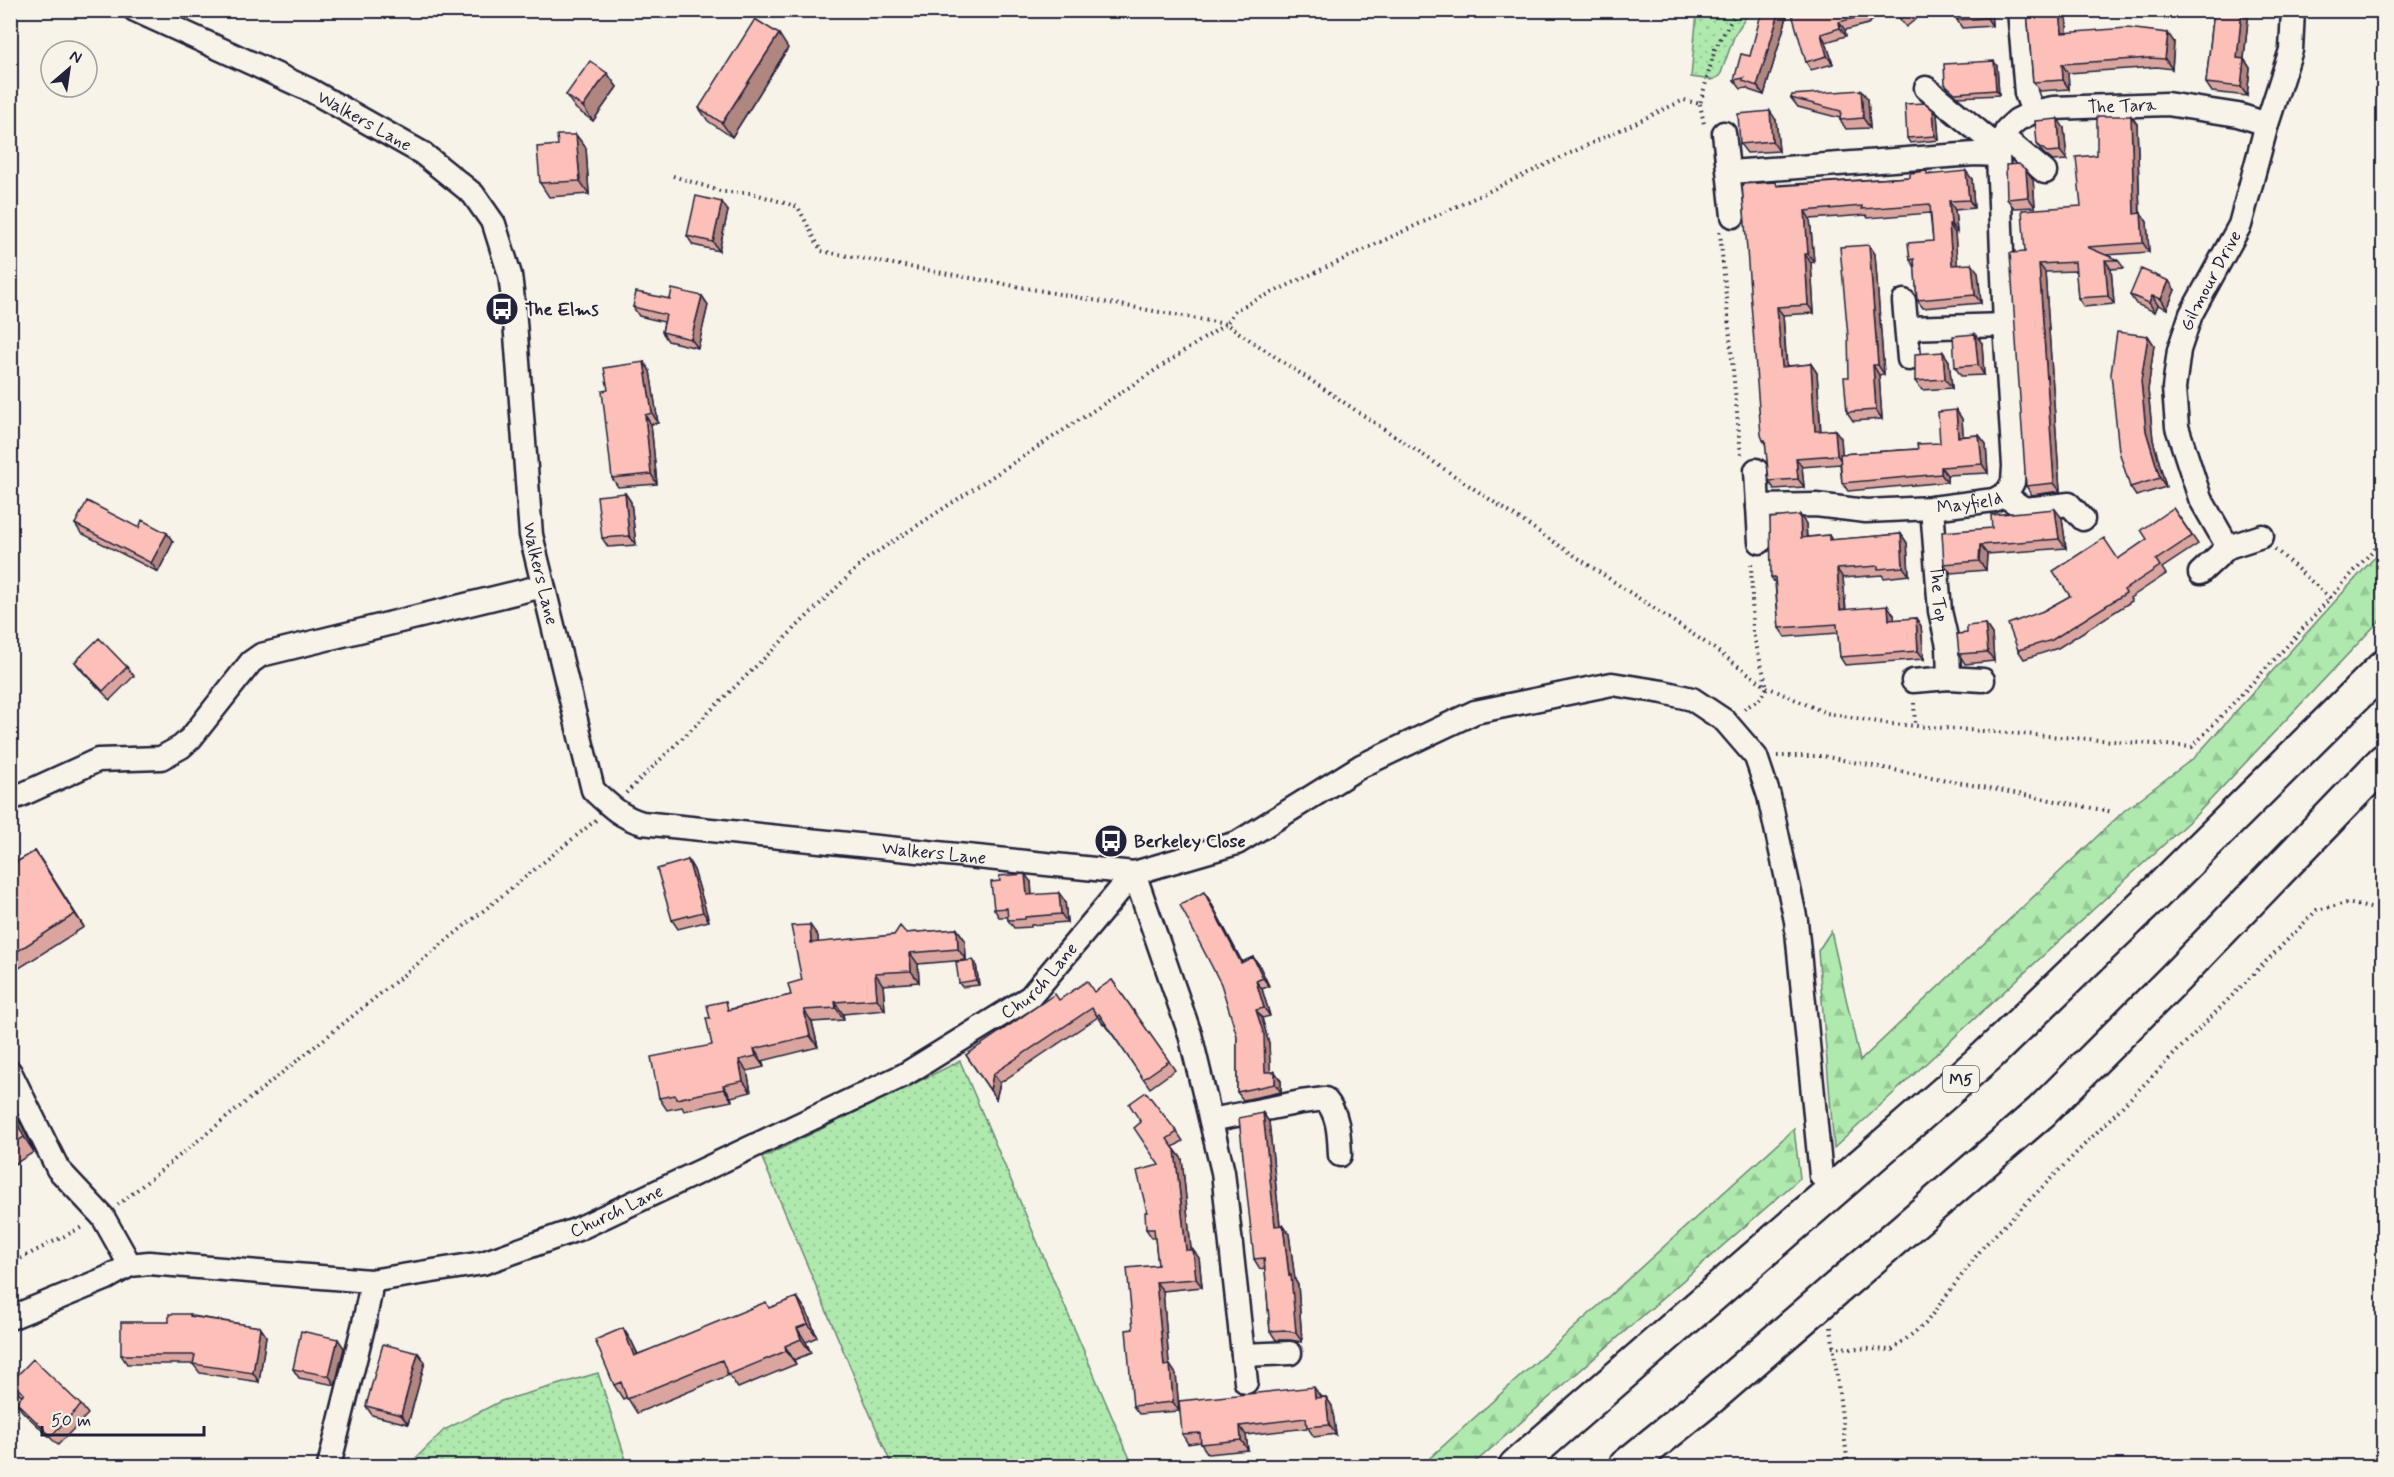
<svg xmlns="http://www.w3.org/2000/svg" width="2394" height="1477" viewBox="0 0 2394 1477" font-family="Mynerve,sans-serif">
<style>
.grass{fill:url(#grass-dots);stroke:#688674;stroke-width:1.5}
.forest{fill:url(#forest-firs);stroke:#688674;stroke-width:1.5}
.lines{fill:none;stroke-linecap:round;stroke-linejoin:round}
.minor-casing{stroke:#22223b;stroke-width:27}
.highway-casing{stroke:#22223b;stroke-width:38}
.path{stroke:#22223b;stroke-width:4;stroke-dasharray:1.5 4.5;stroke-linecap:butt}
.minor{stroke:#f7f3e8;stroke-width:22}
.highway{stroke:#f7f3e8;stroke-width:33}
.wall{fill:#d9a59e;stroke:#22223b;stroke-width:1.5}
.shaded-wall{fill:#b08681;stroke:#22223b;stroke-width:1.5}
.building{fill:#fcc0b8;stroke:#22223b;stroke-width:1.5}
.labels{text-anchor:middle;stroke-width:4.5;stroke-linejoin:round;paint-order:stroke}
.shield{fill:#f7f3e8;stroke:#62616f;stroke-width:1.5}
.shield-label{font-size:16px;font-weight:bold;fill:#22223b}
.street-label{font-size:18px;fill:#22223b;stroke:#f7f3e8}
.poi-label{font-size:18px;font-weight:bold;fill:#22223b;stroke:#f7f3e8;text-anchor:start}
</style>
<defs>
<pattern id="grass-dots" width="8" height="8" patternUnits="userSpaceOnUse" patternTransform="scale(1.5)"><rect width="8" height="8" fill="#afe9ad"/><path d="M2 2h.1M6 6h.1" fill="none" stroke="#96c896" stroke-width="1.8" stroke-linecap="round"/></pattern>
<pattern id="forest-firs" width="22" height="20" patternUnits="userSpaceOnUse" patternTransform="scale(1.5)"><rect width="22" height="20" fill="#afe9ad"/><path d="M5 1l3.5 6h-7zM16 11l3.5 6h-7z" fill="#96c896"/></pattern>
</defs>
<rect width="100%" height="100%" fill="#f7f3e8"/>
<filter id="ink" filterUnits="userSpaceOnUse"><feTurbulence type="fractalNoise" baseFrequency=".0167" numOctaves="2"/><feDisplacementMap in="SourceGraphic" scale="12" xChannelSelector="R" yChannelSelector="G"/><feConvolveMatrix kernelMatrix="1 2 1 2 8 2 1 2 1" color-interpolation-filters="sRGB"/></filter>
<g filter="url(#ink)">
<path class="grass" d="M1697 11H1750L1735 34 1720 76 1712 80 1691 77Z
M960 1061 1133 1466H892L762 1158Z
M598 1373 628 1466H408L444 1430 501 1401Z"/>
<path class="forest" d="M2383 548V617L2197 814 1834 1148 1818 951 1831 931 1860 1061 2125 810 2195 757Z
M1794 1129 1800 1178 1471 1466H1421Z"/>
<g class="lines">
<g class="minor-casing">
<g id="minor">
<path id="s1" d="M135 10 310 90 422 153 473 194 494 224 510 275 514 308 531 535 593 790C609 805 621 817 642 823L1134 873 1237 843 1361 766 1475 712 1612 684 1663 692 1692 699 1725 721 1756 757 1769 796 1796 921 1821 1176"/>
<path d="M2019 10 2026 93 2033 112"/>
<path d="M1926 88 2000 149"/>
<path d="M1724 133 1733 216"/>
<path d="M2003 137 2045 172"/>
<path d="M1730 172 1975 154 1998 155"/>
<path d="M1904 301 1909 359"/>
<path d="M1907 328 2005 325"/>
<path d="M1756 470 1760 542"/>
<path d="M2003 495 2025 509 2069 504 2083 519"/>
<path id="s2" d="M1758 506 1816 505 1866 511 1932 508 1994 500 2007 493 2013 482 2014 466 2005 325 1998 155 2007 129 2017 120 2033 112 2053 108 2167 104 2238 115 2267 124"/>
<path id="s3" d="M1932 508 1940 611 1948 646 1949 678"/>
<path id="s4" d="M2228 547 2200 498 2177 427 2174 388 2179 350 2191 314 2240 225 2267 124 2291 50 2293 10"/>
<path d="M2200 573 2228 547 2262 536"/>
<path d="M1913 681 1949 678 1983 680"/>
<path d="M10 797 19 796 98 760 161 758 181 747 191 738 251 662 261 655 543 586"/>
<path d="M1134 873 1190 1034 1223 1172 1246 1382"/>
<path d="M10 1072 58 1169 103 1217 130 1265"/>
<path d="M1211 1120 1301 1102 1325 1099C1339 1115 1339 1135 1340 1155"/>
<path id="s5" d="M10 1318 107 1278 130 1265 149 1263 370 1281 483 1263 578 1229 904 1075 1030 997 1134 873"/>
<path d="M1243 1355 1290 1353"/>
<path d="M329 1466 364 1323 370 1293V1281"/>
</g>
</g>
<g class="highway-casing">
<path id="highway" d="M1516 1466 1987 1056 2154 895 2384 667
M1626 1466 1705 1402 2041 1112 2176 977 2384 761"/>
</g>
<path class="path" d="M1700 104 1704 124
M673 176 723 192 752 193 798 207 821 251 1226 324 1709 645 1767 687 1826 713 1891 724 2192 747 2288 645 2384 538
M1720 232 1741 455
M2275 549 2330 598
M1914 703 1915 725
M1744 709 1761 698 1767 687 1753 633 1751 561
M1777 756H1822L2113 812
M626 793 866 559 1226 324 1235 310 1684 100 1700 104 1715 49 1737 10
M118 1205 596 820
M10 1264 84 1226
M1831 1327 1848 1466
M1832 1347 1892 1350 1925 1324 1983 1247 2317 910 2347 903 2384 911"/>
<use href="#minor" class="minor"/>
<use href="#highway" class="highway"/>
</g>
<path class="wall" d="M1805 10H1885L1868 24 1845 30 1846 36 1826 42 1833 64 1811 70 1806 62Z
M1893 10H1939L1925 12 1906 27Z
M1956 10H1991L1992 26 1962 28 1957 20Z
M2027 10H2066L2067 33 2174 42 2172 69 2157 67 2068 73 2069 89 2040 91 2033 82Z
M2214 10H2249L2244 59 2250 68 2247 96 2212 92 2206 83Z
M1787 17 1764 95 1749 90 1747 88 1741 89 1734 80 1750 56Z
M788 48 732 137 708 121 699 108Z
M1997 66 1999 95 1958 97 1948 89 1945 84Z
M607 73 617 87 593 121 576 109 566 95Z
M1791 98 1868 99 1870 128 1846 129 1840 120V118L1798 107Z
M1937 114 1939 140 1910 143 1907 138Z
M2131 116 2137 124 2140 213H2141L2147 222 2149 252 2106 255 2118 260 2124 268 2111 269 2114 304 2084 307 2078 298 2076 271 2045 272 2060 491 2032 495 2026 486 2025 252 2081 206 2097 155Z
M1776 120 1779 151 1747 153 1740 144Z
M2064 128 2067 160 2053 161 2043 153 2037 144Z
M576 135 586 148 589 194 549 197 540 183 558 145Z
M2026 170 2033 179 2035 207 2014 208 2007 199Z
M1929 174 1972 179 1974 208 1955 210 1957 232 1955 233 1957 265 1978 272 1981 303 1923 308 1917 300 1915 267 1910 260 1933 241 1930 213 1868 218 1866 215 1810 219 1814 262 1811 263 1814 313 1783 315 1787 366 1811 364 1817 373 1821 431 1835 430 1841 438 1842 454 1918 449 1940 443 1956 410 1962 419 1963 436 1979 435 1986 444 1988 473 1947 475V482L1848 491 1842 483 1840 464 1802 467 1804 487 1774 489 1769 481 1766 445 1763 440 1779 185 1910 177Z
M728 211 719 251 693 245 687 236Z
M1869 245 1875 254 1884 374 1879 375 1882 419 1853 421 1847 412Z
M2175 290 2167 309 2158 305 2155 312 2136 304 2130 295Z
M702 296 708 305 698 348 668 341 662 332 664 322 639 316 633 307 670 299Z
M2148 336 2154 345 2148 390 2153 440 2166 487 2136 496 2130 487Z
M1982 343 1984 375 1961 376 1955 367Z
M1943 352 1949 361 1952 388 1922 390 1915 381Z
M644 362 650 371 658 423 651 424 657 484 618 487 612 478 608 390Z
M625 493 631 502 636 545 608 547 602 538Z
M2173 508 2198 544 2162 568 2166 574 2130 598 2132 601 2058 648 2024 659 2018 650 2043 611 2070 596 2118 559 2147 539Z
M1800 515 1806 524 1807 537 1829 535 1832 540 1901 534 1907 543 1909 575 1884 578 1882 575 1843 578 1846 610 1894 615V620L1916 618 1921 626 1924 659 1845 665 1840 657 1838 633 1785 637 1779 628 1775 583 1771 577Z
M2062 518 2066 548 1987 554 1986 570 1951 573 1944 564 1992 528Z
M75 524 139 528 167 533 173 542 158 572 81 533Z
M1985 624 1992 634 1994 661 1965 664 1959 654 1967 633Z
M75 662 127 667 134 676 110 700 82 671Z
M35 851 84 927 10 974V866Z
M688 860 694 870 709 921 678 929 672 920Z
M1031 882 1032 895 1065 901 1067 922 1031 925V927L1014 928 1008 920V917H999L994 909Z
M1204 892 1210 901 1242 962 1253 957 1259 965 1269 986 1262 989 1270 1016 1262 1018 1269 1044 1270 1072H1275L1281 1081V1092L1243 1100 1237 1092V1036Z
M957 929 965 940 966 960 918 964 919 982 883 985 885 1010 843 1014 844 1020 812 1022 818 1047 762 1061 764 1067 747 1071 751 1092 731 1097 732 1101 684 1111 682 1107 667 1110 659 1098 712 1045 710 1018 731 1009 791 995 802 980 818 936V943L894 935 906 933Z
M976 964 979 985 962 987 959 983Z
M1112 980 1175 1070 1150 1088 1105 1024 1104 1025 1098 1017 1000 1083 996 1099 966 1055 1059 1000 1095 992Z
M10 1108 22 1126 34 1152 10 1167Z
M1263 1113 1269 1122 1280 1225H1283L1289 1234 1295 1280 1298 1285 1302 1342 1290 1340H1276L1270 1331 1265 1268 1260 1269 1254 1259Z
M1141 1122 1177 1132 1183 1141 1173 1147 1182 1159 1191 1250 1199 1258 1202 1287 1163 1291 1169 1365 1176 1374 1179 1411 1139 1414 1133 1406V1329L1158 1265 1155 1238H1152L1146 1229 1147 1212 1159 1165Z
M770 1308 806 1310 817 1337 806 1342 811 1353 794 1360 796 1364 738 1388 729 1375 637 1413 627 1397 623 1399 614 1385 632 1342 638 1354Z
M190 1314 192 1316 260 1327 266 1336 259 1382 200 1373 193 1364H127L121 1355 169 1322Z
M344 1348 335 1385 299 1378 293 1369Z
M418 1353 425 1362 408 1424 372 1415 366 1406Z
M11 1382 81 1405 88 1414 58 1445 22 1411 16 1402 22 1396 17 1391Z
M1320 1396V1397H1326L1332 1406 1336 1434 1314 1437 1308 1428 1246 1435 1248 1450 1208 1454 1201 1444V1442L1188 1444 1182 1434Z"/>
<path class="shaded-wall" d="M1780 10H1782L1787 17 1764 95 1757 86Z
M1986 10H1991L1992 26 1987 18Z
M2060 10 2066 11 2068 43 2062 33Z
M2242 10H2249L2243 67 2237 58Z
M1839 22 1845 30 1846 36 1840 28Z
M2168 33 2174 42 2172 69 2165 59Z
M779 34 788 48 732 137 722 123Z
M1821 34 1826 42 1833 64 1827 56Z
M2244 59 2250 68 2247 96 2241 87Z
M1994 61 1997 66 1999 95 1996 90Z
M2062 64 2068 73 2069 89 2063 80Z
M607 73 617 87 593 121 583 107Z
M1861 90 1868 99 1870 128 1863 118Z
M1933 110 1937 114 1939 140 1935 136Z
M1770 111 1776 120 1779 151 1772 141Z
M2131 116 2137 124 2140 222 2134 214Z
M2058 119 2064 128 2067 160 2060 151Z
M576 135 586 148 589 194 580 181Z
M2026 170 2033 179 2035 207 2028 197Z
M1966 171 1972 179 1974 208 1969 200Z
M1949 201 1955 210 1957 232 1951 224Z
M722 202 728 211 719 251 713 242Z
M1805 211 1810 219 1814 262 1808 254Z
M2141 213 2147 222 2149 252 2143 243Z
M1949 224 1955 233 1958 273 1952 265Z
M1869 245 1875 254 1884 374 1878 365Z
M1805 254 1811 263 1814 313 1808 305Z
M2105 260 2111 269 2114 304 2108 296Z
M1972 264 1978 272 1981 303 1975 295Z
M2039 264 2045 272 2060 491 2054 483Z
M2169 281 2175 290 2167 309 2161 299Z
M702 296 708 305 698 348 691 339Z
M2152 296 2158 305 2155 312 2149 303Z
M1777 307 1783 315 1787 375 1782 367Z
M1975 334 1982 343 1984 375 1978 365Z
M2148 336 2154 345 2148 390 2153 440 2166 487 2160 478 2146 431 2141 381Z
M1943 352 1949 361 1952 388 1945 379Z
M644 362 650 371 658 423 652 413Z
M1811 364 1817 373 1821 440 1815 431Z
M1873 365 1879 375 1882 419 1876 410Z
M1956 410 1962 419 1964 446 1958 437Z
M645 415 651 424 657 484 651 474Z
M1835 430 1841 438 1843 464 1837 455Z
M1979 435 1986 444 1988 473 1982 464Z
M1796 458 1802 467 1804 487 1798 479Z
M1941 467 1947 475V482L1941 474Z
M625 493 631 502 636 545 629 536Z
M2055 509 2062 518 2066 548 2059 539Z
M1800 515 1806 524 1807 546 1801 538Z
M167 533 173 542 158 572 151 563Z
M1901 534 1907 543 1909 575 1903 567Z
M1980 545 1987 554 1986 570 1979 561Z
M1837 569 1843 578 1846 618 1840 610Z
M1888 606 1894 615 1895 628 1889 620Z
M1916 618 1921 626 1924 659 1918 651Z
M1985 624 1992 634 1994 661 1988 652Z
M35 851 44 864 84 927 75 914Z
M688 860 694 870 709 921 703 912Z
M1025 874 1031 882 1032 903 1027 895Z
M1204 892 1210 901 1247 971 1241 963Z
M1059 893 1065 901 1067 922 1061 914Z
M810 925 818 936 819 955 811 943Z
M957 929 965 940 966 960 958 949Z
M910 953 918 964 919 982 911 971Z
M1253 957 1259 965 1269 986 1263 978Z
M973 960 976 964 979 985 976 980Z
M875 973 883 985 885 1010 877 999Z
M1256 981 1262 989 1270 1016 1264 1008Z
M835 1002 843 1014 844 1020 836 1008Z
M804 1010 812 1022 818 1047 810 1036Z
M1256 1010 1262 1018 1269 1044 1271 1081 1265 1072Z
M754 1049 762 1061 764 1067 756 1056Z
M739 1060 747 1071 751 1092 743 1081Z
M1275 1072 1281 1081V1092L1275 1084Z
M993 1074 1000 1083 996 1099 990 1090Z
M723 1085 731 1097 732 1101 724 1089Z
M10 1108 22 1126 34 1152 24 1137Z
M1263 1113 1269 1122 1281 1235 1275 1226Z
M1175 1150 1182 1159 1192 1259 1186 1250Z
M1283 1225 1289 1234 1295 1280 1298 1285 1302 1342 1296 1333Z
M1193 1250 1199 1258 1202 1287 1196 1279Z
M1156 1282 1163 1291 1170 1374 1164 1366Z
M797 1297 806 1310 817 1337 808 1324Z
M260 1327 266 1336 259 1382 253 1373Z
M623 1328 632 1342 644 1369 634 1356Z
M797 1328 806 1342 811 1353 801 1339Z
M338 1339 344 1348 335 1385 329 1376Z
M785 1346 794 1360 796 1364 786 1351Z
M418 1353 425 1362 408 1424 401 1415Z
M1170 1365 1176 1374 1179 1411 1173 1402Z
M1314 1387 1320 1396 1322 1407 1315 1398Z
M1326 1397 1332 1406 1336 1434 1329 1425Z
M1240 1426 1246 1435 1248 1450 1241 1440Z"/>
<path class="building" d="M1762 10H1780L1757 86 1743 81 1744 78 1734 80 1741 54 1750 56Z
M1805 10H1869L1862 16 1839 22 1840 28 1821 34 1827 56 1806 62 1792 14Z
M1894 10H1911L1901 18Z
M1956 10H1986L1987 18 1957 20Z
M2027 10H2060L2062 33 2127 28 2168 33 2165 59 2150 58 2062 64 2063 80 2033 82Z
M2214 10H2242L2237 58 2244 59 2241 87 2206 83Z
M755 19 779 34 722 123 699 108Z
M590 61 607 73 583 107 566 95Z
M1994 61 1996 90 1955 93 1945 84 1944 64Z
M1861 90 1863 118 1840 120 1841 111 1791 98 1792 95Z
M1925 103 1933 110 1935 136 1907 138 1905 104Z
M1770 111 1772 141 1740 144 1738 114Z
M2097 116H2131L2134 214 2141 213 2143 243 2087 247 2118 260H2105L2108 296 2078 298 2075 262 2039 264 2054 483 2026 486 2010 253 2025 252 2022 210 2081 206 2076 157 2097 155Z
M2058 119 2060 151 2047 152 2037 144 2035 121Z
M557 135H576L580 181 540 183 537 147 558 145Z
M2019 164 2026 170 2028 197 2007 199 2006 165Z
M1927 171V175L1966 171 1969 200 1949 201 1951 224H1949L1952 265 1972 264 1975 295 1917 300 1914 259 1910 260 1908 243 1933 241 1930 204 1862 209V206L1805 211 1808 254H1805L1808 305 1777 307 1782 367 1811 364 1815 431 1835 430 1837 455 1796 458 1798 479 1769 481 1765 440H1763L1761 435 1742 184 1776 182 1777 186 1910 177V173Z
M696 196 722 202 713 242 687 236Z
M1869 245 1878 365H1873L1876 410 1847 412 1844 377H1849L1848 336 1840 247Z
M2141 269 2169 281 2161 299 2152 296 2149 303 2130 295Z
M672 289 702 296 691 339 662 332 666 315 633 307 636 292 670 299Z
M2117 332 2148 336 2141 381 2146 431 2160 478 2130 487 2119 451 2111 374Z
M1975 334 1978 365 1955 367 1953 336Z
M1943 352 1945 379 1915 381V354Z
M644 362 652 413 645 415 651 474 612 478 602 391 608 390 604 368Z
M1956 410 1958 437 1979 435 1982 464 1941 467V474L1842 483 1840 454 1918 449 1917 444 1940 443 1938 412Z
M625 493 629 536 602 538 597 496Z
M87 501 139 528 142 520 167 533 151 563 75 524Z
M2173 508 2192 536 2156 560 2160 566 2124 590 2126 593 2052 640 2018 650 2008 624 2043 611 2070 596 2053 571 2104 538 2118 559 2147 539 2141 530Z
M2055 509 2059 539 1980 545 1979 561 1944 564 1942 532 1992 528 1991 515Z
M1800 515 1801 538 1829 535V540L1901 534 1903 567 1878 569V566L1837 569 1840 610 1888 606 1889 620 1916 618 1918 651 1840 657 1837 624 1779 628 1775 577H1771L1770 518Z
M1985 624 1988 652 1959 654 1957 634 1967 633V626Z
M99 638 127 667 103 691 75 662Z
M35 851 75 914 10 956V866Z
M688 860 703 912 672 920 657 869Z
M1025 874 1027 895 1059 893 1061 914 1025 917V919L1008 920 1007 908 994 909 991 882 1000 881 999 876Z
M1204 892 1241 963 1253 957 1263 978 1256 981 1264 1008 1256 1010 1264 1035 1265 1072H1275V1084L1237 1092V1036L1221 984 1180 905Z
M810 925 811 943 894 935 900 926 906 933 957 929 958 949 910 953 911 971 875 973 877 999 835 1002 836 1008 804 1010 810 1036 754 1049 756 1056 739 1060 743 1081 723 1085 724 1089 676 1099 675 1095 659 1098 651 1057 712 1045 706 1018H710L707 1005 726 1001 728 1010 791 995 788 984 802 980 791 926Z
M973 960 976 980 959 983 956 962Z
M1112 980 1169 1061 1143 1079 1099 1014 1097 1016 1092 1008 993 1074 990 1090 966 1055 1055 994 1059 1000 1087 981 1094 992Z
M1146 1092 1177 1132 1167 1139 1175 1150 1186 1250H1193L1196 1279 1156 1282 1164 1366 1170 1365 1173 1402 1133 1406 1126 1330 1133 1329 1127 1268 1158 1265 1154 1229H1146L1145 1212H1147L1137 1171 1159 1165 1134 1128 1141 1122 1129 1104Z
M10 1110 24 1137 10 1146Z
M1263 1113 1275 1226 1283 1225 1289 1276 1291 1275 1296 1333 1284 1330 1270 1331 1264 1258 1254 1259 1239 1118Z
M797 1297 808 1324 797 1328 801 1339 785 1346 786 1351 728 1375 722 1360 627 1399 621 1382 614 1385 595 1340 623 1328 634 1356 766 1302 769 1308Z
M169 1314H190V1316L260 1327 253 1373 193 1364 195 1355H121V1322H169Z
M301 1331 338 1339 329 1376 293 1369Z
M383 1344 418 1353 401 1415 366 1406Z
M33 1359 81 1405 51 1436 16 1402 24 1394 11 1382Z
M1314 1387 1315 1398 1326 1397 1329 1425 1307 1427 1306 1418 1240 1426 1241 1440 1201 1444 1200 1433 1182 1434 1179 1401Z"/>
</g>
<defs>
<g id="bus-disc" transform="scale(1.725)"><circle r="9.5" fill="#22223b" stroke="#f7f3e8"/><path d="M-5-6H5V4H4V6H2V4H-2V6H-4V4H-5ZM-3.5-4V0h7V-4ZM-3.5 1.2v1.5H-2V1.2ZM2 1.2v1.5H3.5V1.2Z" fill="#fff"/></g>
</defs>
<g fill-rule="evenodd">
<use href="#bus-disc" x="502" y="309"/>
<use href="#bus-disc" x="1111" y="841"/>
</g>
<g class="labels">
<rect class="shield" x="1943" y="1066" width="36" height="26" rx="4.5"/>
<g class="shield-label">
<text x="1961" y="1085">M5</text>
</g>
<g class="street-label">
<text dy="6" stroke="none"><textPath href="#s2" startOffset="740">The Tara</textPath></text>
<text dy="6" stroke="none"><textPath href="#s1" startOffset="255">Walkers Lane</textPath></text>
<text dy="6" stroke="none"><textPath href="#s4" startOffset="285">Gilmour Drive</textPath></text>
<text dy="6" stroke="none"><textPath href="#s2" startOffset="212">Mayfield</textPath></text>
<text dy="6" stroke="none"><textPath href="#s1" startOffset="777">Walkers Lane</textPath></text>
<text dy="6" stroke="none"><textPath href="#s3" startOffset="86">The Top</textPath></text>
<text dy="6" stroke="none"><textPath href="#s1" startOffset="1353">Walkers Lane</textPath></text>
<text dy="6" stroke="none"><textPath href="#s5" startOffset="1114">Church Lane</textPath></text>
<text dy="6" stroke="none"><textPath href="#s5" startOffset="630">Church Lane</textPath></text>
</g>
<g class="poi-label">
<text x="525" y="315">The Elms</text>
<text x="1134" y="847">Berkeley Close</text>
</g>
</g>
<rect width="2394" height="1477" fill="none" stroke="#f7f3e8" stroke-width="36"/>
<rect x="18" y="18" width="2358" height="1441" fill="none" stroke="#22223b" stroke-width="2" filter="url(#ink)"/>
<g transform="translate(69 69) rotate(29)"><circle r="28" fill="#f7f3e8" stroke="#a29fa3" stroke-width="1.5"/>
<path d="M0-4.5L10 22L0 15L-10 22Z" fill="#22223b"/>
<text y="-9" font-size="16" font-weight="bold" text-anchor="middle" fill="#22223b">N</text>
</g>
<path d="M42 1426v9h162v-9" fill="none" stroke="#22223b" stroke-width="3"/>
<text x="51" y="1426" font-size="18" fill="#22223b" stroke="#f7f3e8" stroke-width="4.5" paint-order="stroke">50 m</text>
</svg>
